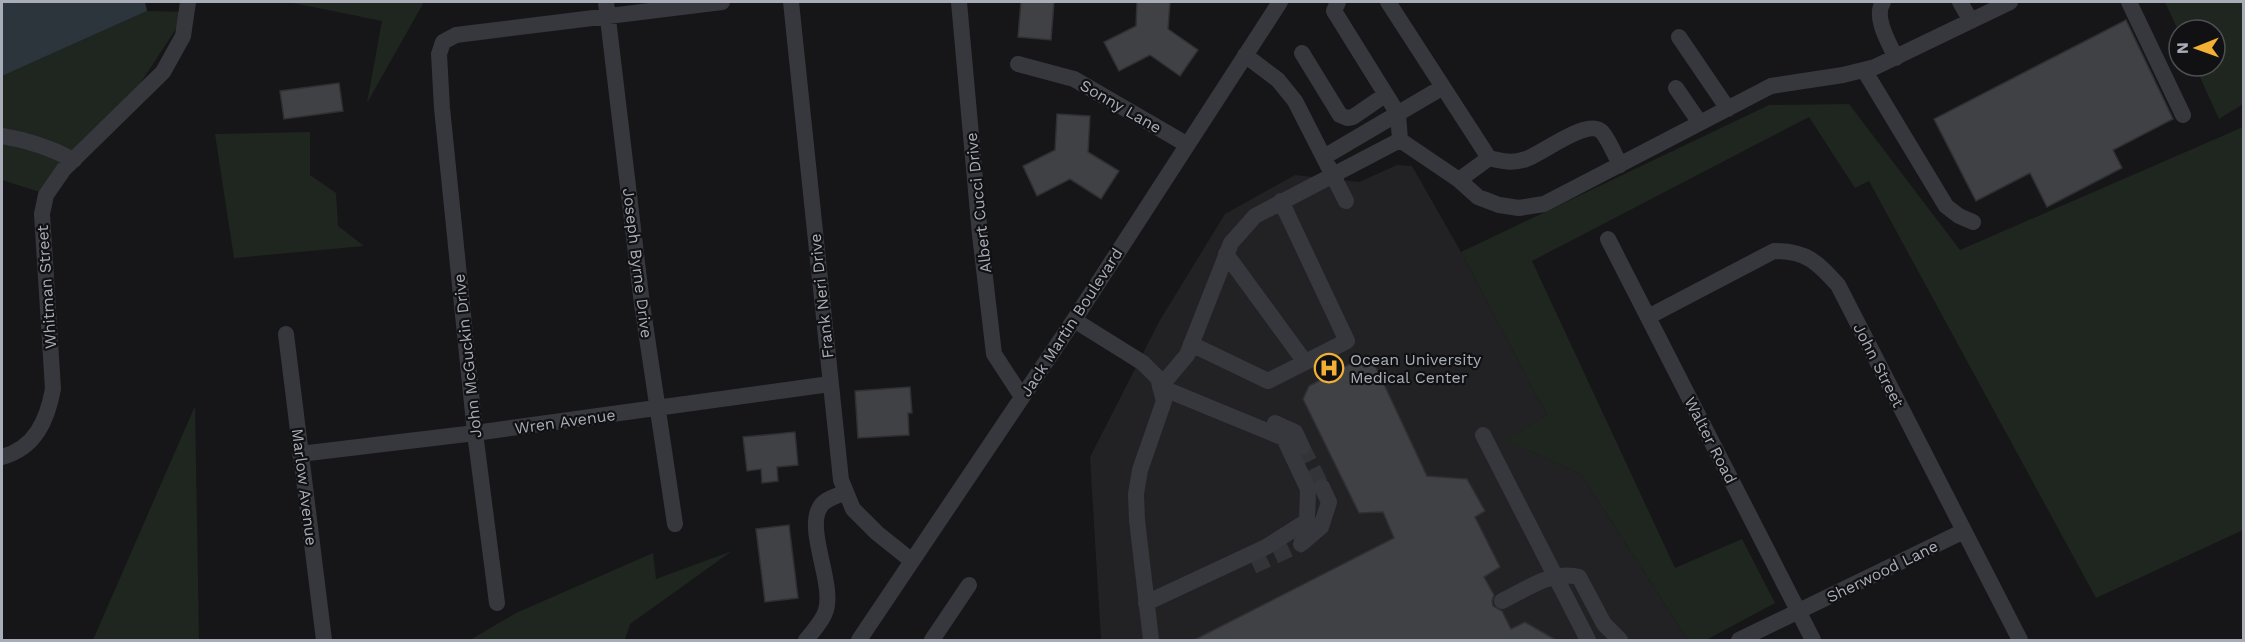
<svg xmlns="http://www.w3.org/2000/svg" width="2245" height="642" viewBox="0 0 2245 642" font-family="'Work Sans',sans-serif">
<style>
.built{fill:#222225}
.green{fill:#1e261f}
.water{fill:#2c353c}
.building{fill:#404145;stroke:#303034;stroke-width:1.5}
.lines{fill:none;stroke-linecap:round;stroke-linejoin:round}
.minor-tunnel{stroke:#333438;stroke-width:16;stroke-dasharray:16 8;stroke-linecap:butt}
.minor{stroke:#37383d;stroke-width:16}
.labels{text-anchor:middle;stroke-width:4.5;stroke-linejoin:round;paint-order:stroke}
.street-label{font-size:16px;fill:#a8adb8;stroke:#111113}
.poi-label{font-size:16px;fill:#a8adb8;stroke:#111113;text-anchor:start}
</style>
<rect width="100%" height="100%" fill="#161618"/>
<path class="built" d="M1397 165 1412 166 1461 252 1547 415 1506 440 1581 474 1688 640H1101L1090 457 1160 320 1225 214 1295 175 1359 182Z"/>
<path class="green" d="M288 2H424L367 103 382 21Z
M2165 2H2243V104L2219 119 2195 66H2215V30H2179V32Z
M147 11 187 12 123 110 49 195 2 180V76Z
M1849 104 1960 250 2243 127V530L2096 598 1869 181 1855 188 1809 117 1532 261 1675 568 1742 539 1775 603 1706 640H1688L1581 474 1505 440 1547 415 1461 252 1769 105Z
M310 132V175L336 193 338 226 364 246 234 258 215 134Z
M195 406 199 640H93Z
M732 551 630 624 625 640H470L516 613 653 553 656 579Z"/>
<path class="water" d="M2 2H145L147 11 2 76Z"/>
<path class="building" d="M1021 2H1054L1051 40 1018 37Z
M1137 2H1170L1168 29 1198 50 1180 76 1150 55 1119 71 1104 42 1136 26Z
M2126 20 2173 119 2113 150 2122 168 2047 207 2030 173 1976 201 1934 119Z
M339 83 343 111 284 119 280 91Z
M1057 114 1090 116 1088 152 1119 171 1101 199 1070 179 1037 196 1023 166 1055 150Z
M1359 359 1364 367 1374 363 1427 476 1467 479 1485 511 1475 517 1500 567 1484 577 1494 595 1492 601 1493 606 1502 611 1511 629 1525 622 1556 640H1194L1394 538 1383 512 1359 513 1303 399 1309 386Z
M910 387 912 413H908L909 435 858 438 855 391Z
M795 432 798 465 777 467 778 481 762 483 761 469 747 471 743 437Z
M789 525 798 598 765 602 756 529Z"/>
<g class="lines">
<path class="minor-tunnel" d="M1302 447 1322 487
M1253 566 1301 544"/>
<path class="minor" d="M606 2 642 304 675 524
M791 2 841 480 853 509 877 533 912 561
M959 2 980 235 994 354 1022 397
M1338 2 1334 11 1398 114 1400 140
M1388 2 1489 158
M1883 2C1873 17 1889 43 1896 58
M1960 2 1971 21
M2129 2 2183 115
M1679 37 1728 109
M1302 53 1340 115 1347 118 1353 117 1385 95
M1245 55 1278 80 1295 101 1346 201
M1018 64 1074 79 1186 144
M1864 70 1946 206 1959 216 1973 222
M1676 88 1700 123
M2 136C27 140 51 148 74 160
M1400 140 1459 180 1478 197 1499 205 1519 208 1544 204 1771 86 1843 75 1875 67 2010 2
M1324 157 1443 87
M1459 180 1489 158C1501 161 1514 164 1526 159 1542 154 1588 117 1602 132 1609 140 1615 155 1620 165
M1608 239 1813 640
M1226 254 1305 362
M1648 317 1774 251C1807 251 1817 262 1838 285L2020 640
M1074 320 1143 363 1158 378 1164 401 1140 470 1136 494 1137 520 1151 640
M286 334 324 640
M1191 344 1268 381 1347 341 1281 201
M1275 423 1295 432 1302 447
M1483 435 1588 640
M300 454 475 433 830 384
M2 457C35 448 47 421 53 389L42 214 46 195 64 169 163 72 183 36 188 2
M1301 544 1321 527 1329 502 1322 487
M1502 601C1527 589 1551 570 1579 577L1604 624 1620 640
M497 603 475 433 442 108 439 54 443 42 456 35 722 2
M1146 603 1266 547 1307 521 1308 489 1284 438 1160 387 1187 355 1231 243 1255 216 1400 140
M806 640C813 631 823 621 826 610 834 584 807 532 819 509 823 499 837 496 846 492
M859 640 1074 320 1280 2
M932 640 969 585
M1739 640 1964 531"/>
</g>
<defs>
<g id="hospital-ring" transform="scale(1.5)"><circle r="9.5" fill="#111113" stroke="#f2b134" stroke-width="1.5"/><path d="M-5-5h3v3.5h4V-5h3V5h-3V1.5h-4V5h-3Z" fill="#f2b134"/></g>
</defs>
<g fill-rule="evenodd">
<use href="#hospital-ring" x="1329" y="368"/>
</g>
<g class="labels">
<g class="street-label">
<text transform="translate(1121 106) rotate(30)" y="6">Sonny Lane</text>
<text transform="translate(978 203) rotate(-96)" y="6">Albert Cucci Drive</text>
<text transform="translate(638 263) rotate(83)" y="6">Joseph Byrne Drive</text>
<text transform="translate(46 287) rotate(-94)" y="6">Whitman Street</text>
<text transform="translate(821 296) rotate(-96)" y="6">Frank Neri Drive</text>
<text transform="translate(1071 322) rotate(-57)" y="6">Jack Martin Boulevard</text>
<text transform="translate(467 356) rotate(-96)" y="6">John McGuckin Drive</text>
<text transform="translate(1879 365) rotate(63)" y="6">John Street</text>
<text transform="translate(565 421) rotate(-8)" y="6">Wren Avenue</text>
<text transform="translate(1711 440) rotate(63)" y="6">Walter Road</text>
<text transform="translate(305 487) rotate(83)" y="6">Marlow Avenue</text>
<text transform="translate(1882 571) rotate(-26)" y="6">Sherwood Lane</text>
</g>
<g class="poi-label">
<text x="1350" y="365">Ocean University<tspan x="1350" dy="18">Medical Center</tspan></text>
</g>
</g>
<rect width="2245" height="642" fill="none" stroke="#a8adb8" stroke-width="6"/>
<g transform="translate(2197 48) rotate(269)"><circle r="28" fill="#111113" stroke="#4d4f55" stroke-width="1.5"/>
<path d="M0-4.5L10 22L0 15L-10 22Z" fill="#f2b134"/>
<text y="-9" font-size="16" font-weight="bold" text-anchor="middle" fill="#a8adb8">N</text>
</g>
</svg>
